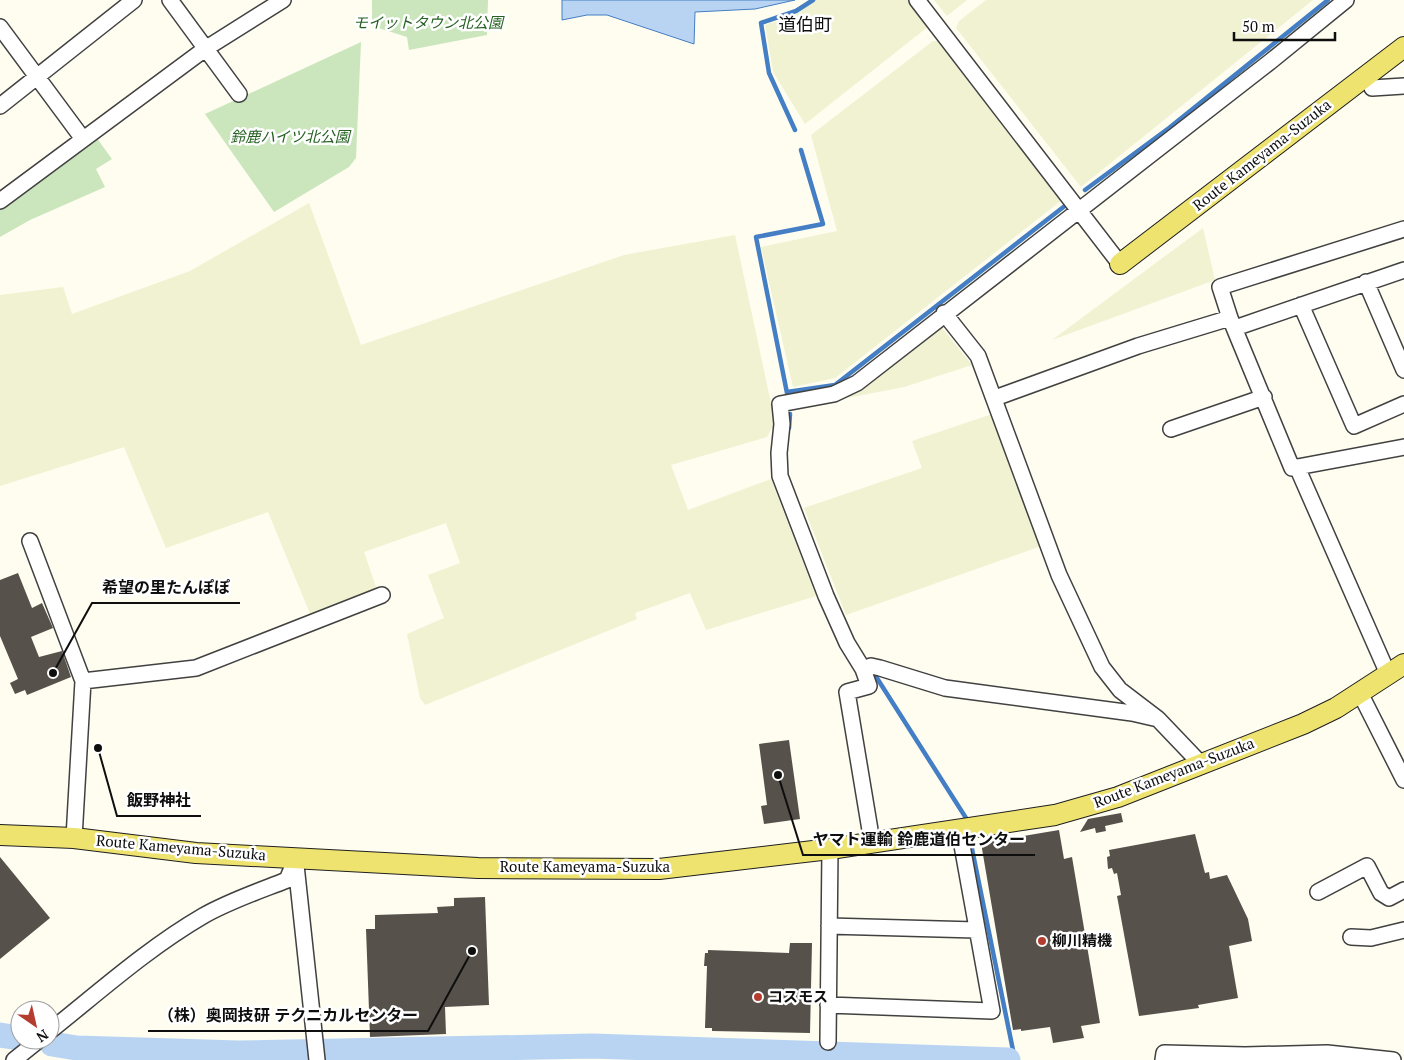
<svg xmlns="http://www.w3.org/2000/svg" width="1404" height="1060" viewBox="0 0 1404 1060" font-family="'PT Serif','Noto Sans JP',serif">
<style>
.farmland{fill:#f0f2d1}
.green{fill:#cbe6bc}
.water{fill:#b8d4f2;stroke:#447ec4}
.lines{fill:none;stroke-linecap:round;stroke-linejoin:round}
.stream{stroke:#447ec4;stroke-width:4.5}
.river{stroke:#b8d4f2;stroke-width:25}
.building{fill:#56514b}
.minor-casing{stroke:#414141;stroke-width:18}
.major-casing{stroke:#1f1f1f;stroke-width:22}
.minor{stroke:#fff;stroke-width:15}
.major{stroke:#efe36f;stroke-width:20}
.poi-dot{fill:#b43d2f;stroke:#fff;stroke-width:2}
.labels{text-anchor:middle;stroke-width:5;stroke-linejoin:round;paint-order:stroke}
.park-label{font-size:15px;font-style:italic;fill:#266123;stroke:#fff}
.street-label{font-size:15px;fill:#0e0e0e;stroke:#fff}
.poi-label{font-size:15px;font-weight:bold;fill:#0e0e0e;stroke:#fff;text-anchor:start}
.quarter-label{font-size:18px;fill:#0e0e0e;stroke:#fff}
.leader{fill:none;stroke:#0e0e0e;stroke-width:2}
.callout-dot{fill:#0e0e0e;stroke:#fff;stroke-width:2}
.callout-label{font-size:16px;text-anchor:middle;font-weight:bold;fill:#0e0e0e;stroke:#fff;stroke-width:5;stroke-linejoin:round;paint-order:stroke}
</style>
<rect width="100%" height="100%" fill="#fefdf0"/>
<path class="farmland" d="M815 0H909L929 26 805 124 773 72 765 25 796 15Z
M934 0H967L947 16Z
M986 0H1313L1081 187 956 28 959 21Z
M933 41H940L1062 200 835 378 793 387 761 247 837 231 811 135Z
M309 203 361 345 624 255 735 235 775 422 767 437 671 465 688 510 771 479 816 596 706 630 690 593 635 613 637 619 425 705 420 698 407 634 444 618 428 575 460 563 446 523 364 552 377 590 311 616 268 512 166 548 124 447 0 486V295L63 287 72 314 190 271Z
M1203 228 1215 280 1052 340Z
M939 324 972 365 904 387 847 398Z
M992 414 1044 545 846 615 804 508 922 468 912 441Z"/>
<path class="green" d="M372 0H488L487 35 409 50 407 37 372 26Z
M361 42 356 158 349 167 274 212 205 114Z
M96 137 112 159 96 169 105 187 30 220 0 237V207Z"/>
<path class="water" d="M562 0H795L755 9 695 12 694 44 607 15H587L562 20Z"/>
<g class="lines">
<path class="stream" d="M795 130 769 73 761 23 796 11 813 0
M1085 190 1169 128 1328 0
M787 392 835 385 1066 205
M787 393 756 237 823 224 801 150
M789 428 790 414
M875 675 966 818
M970 839 1015 1060
M0 1044 20 1040"/>
<path class="river" d="M0 1035 20 1038
M52 1044 77 1048 238 1053 592 1046 1008 1060"/>
</g>
<path class="building" d="M18 573 32 608 42 603 53 628 31 637 39 657 62 651 71 677 27 695 25 690 15 694 10 683 18 679 0 636V580Z
M789 740 800 819 764 824 761 806 767 805 759 744Z
M1121 813 1123 822 1105 826 1106 831 1096 833 1095 828 1080 832 1088 819Z
M1059 830 1064 859 1072 857 1100 1023 1081 1026 1084 1038 1053 1043 1050 1027 1021 1031V1029L1013 1030 981 843Z
M1195 834 1205 873 1209 872 1210 879 1227 875 1248 919 1252 941 1229 946 1238 998 1198 1005 1199 1008 1139 1016 1117 896 1121 895 1117 873 1114 874 1112 868 1108 869 1107 857 1110 856 1109 850Z
M0 857 50 918 0 959Z
M485 897 489 1005 445 1007 446 1034 370 1037 366 929H375V915L438 913 437 907 454 906V898Z
M790 943H812L810 1033 712 1031V1028H705L707 966H704L705 953H708V950L789 953Z"/>
<g class="lines">
<g class="minor-casing">
<path id="minor" d="M170 0 239 94
M917 0 1120 264
M0 27 83 139
M1372 88 1404 86
M0 106 134 0
M0 201 205 49 283 0
M1404 229 1220 287 1230 318 1292 468 1404 447
M1366 282 1404 370
M1301 305 1354 426 1404 404
M944 313 978 356 1059 575 1102 667 1120 690 1158 719
M1235 328 1404 270
M995 398 1138 346 1230 318
M1171 429 1264 397
M1297 467 1388 674
M30 541 83 681 74 838
M863 669 871 666 880 668 945 688 1132 713 1158 719 1200 763
M83 681 196 668 382 595
M1360 693 1404 780
M872 842 847 692 869 686 863 669 847 643 826 596 780 476 779 453 782 424 780 404 834 394 857 383 1271 61 1346 0
M296 865 317 1060
M1318 892 1367 866 1381 893 1389 898 1404 890
M829 926 976 930
M1351 937 1371 938 1404 930
M828 1005 992 1011 959 829
M50 1031C99 992 148 948 203 916 229 901 259 891 287 880L296 858
M828 1042 830 849
M14 1060 39 1040
M1163 1060 1164 1053 1245 1055 1327 1053 1393 1060"/>
</g>
<g class="major-casing">
<path id="major" d="M1120 264 1404 47
M0 835 74 838 196 853 478 868 659 869 830 849 1055 815 1118 797 1303 724 1336 708 1404 664"/>
</g>
<use href="#minor" class="minor"/>
<use href="#major" class="major"/>
</g>
<g class="poi-dot">
<circle cx="1042" cy="941" r="5"/>
<circle cx="758" cy="997" r="5"/>
</g>
<g class="labels">
<g class="park-label">
<text x="428" y="28">モイットタウン北公園</text>
<text x="290" y="142">鈴鹿ハイツ北公園</text>
</g>
<g class="street-label">
<text transform="translate(1262 155) rotate(-38)" y="5">Route Kameyama-Suzuka</text>
<text transform="translate(1174 773) rotate(-21)" y="5">Route Kameyama-Suzuka</text>
<text transform="translate(181 848) rotate(5)" y="5">Route Kameyama-Suzuka</text>
<text x="585" y="872">Route Kameyama-Suzuka</text>
</g>
<g class="poi-label">
<text x="1052" y="946">柳川精機</text>
<text x="768" y="1002">コスモス</text>
</g>
<g class="quarter-label">
<text x="805" y="31">道伯町</text>
</g>
</g>
<path class="leader" d="M53 673L92 603H240M98 748L117 816H201M778 775L803 855H1035M472 951L428 1031H148"/>
<g class="callout-dot">
<circle cx="53" cy="673" r="5"/>
<circle cx="98" cy="748" r="5"/>
<circle cx="778" cy="775" r="5"/>
<circle cx="472" cy="951" r="5"/>
</g>
<g class="callout-label">
<text x="166" y="593">希望の里たんぽぽ</text>
<text x="159" y="806">飯野神社</text>
<text x="919" y="845">ヤマト運輸 鈴鹿道伯センター</text>
<text x="288" y="1021">（株）奥岡技研 テクニカルセンター</text>
</g>
<g transform="translate(35 1025) rotate(146)"><circle r="24" fill="#ffffff" stroke="#9f9f9f"/>
<path d="M0-4L9 19L0 12L-9 19Z" fill="#b43d2f"/>
<text y="-8" font-size="14" font-weight="bold" text-anchor="middle" fill="#0e0e0e">N</text>
</g>
<path d="M1234 32v8h101v-8" fill="none" stroke="#0e0e0e" stroke-width="2.5"/>
<text x="1242" y="32" font-size="15" fill="#0e0e0e" stroke="#ffffff" stroke-width="4" paint-order="stroke">50 m</text>
</svg>
